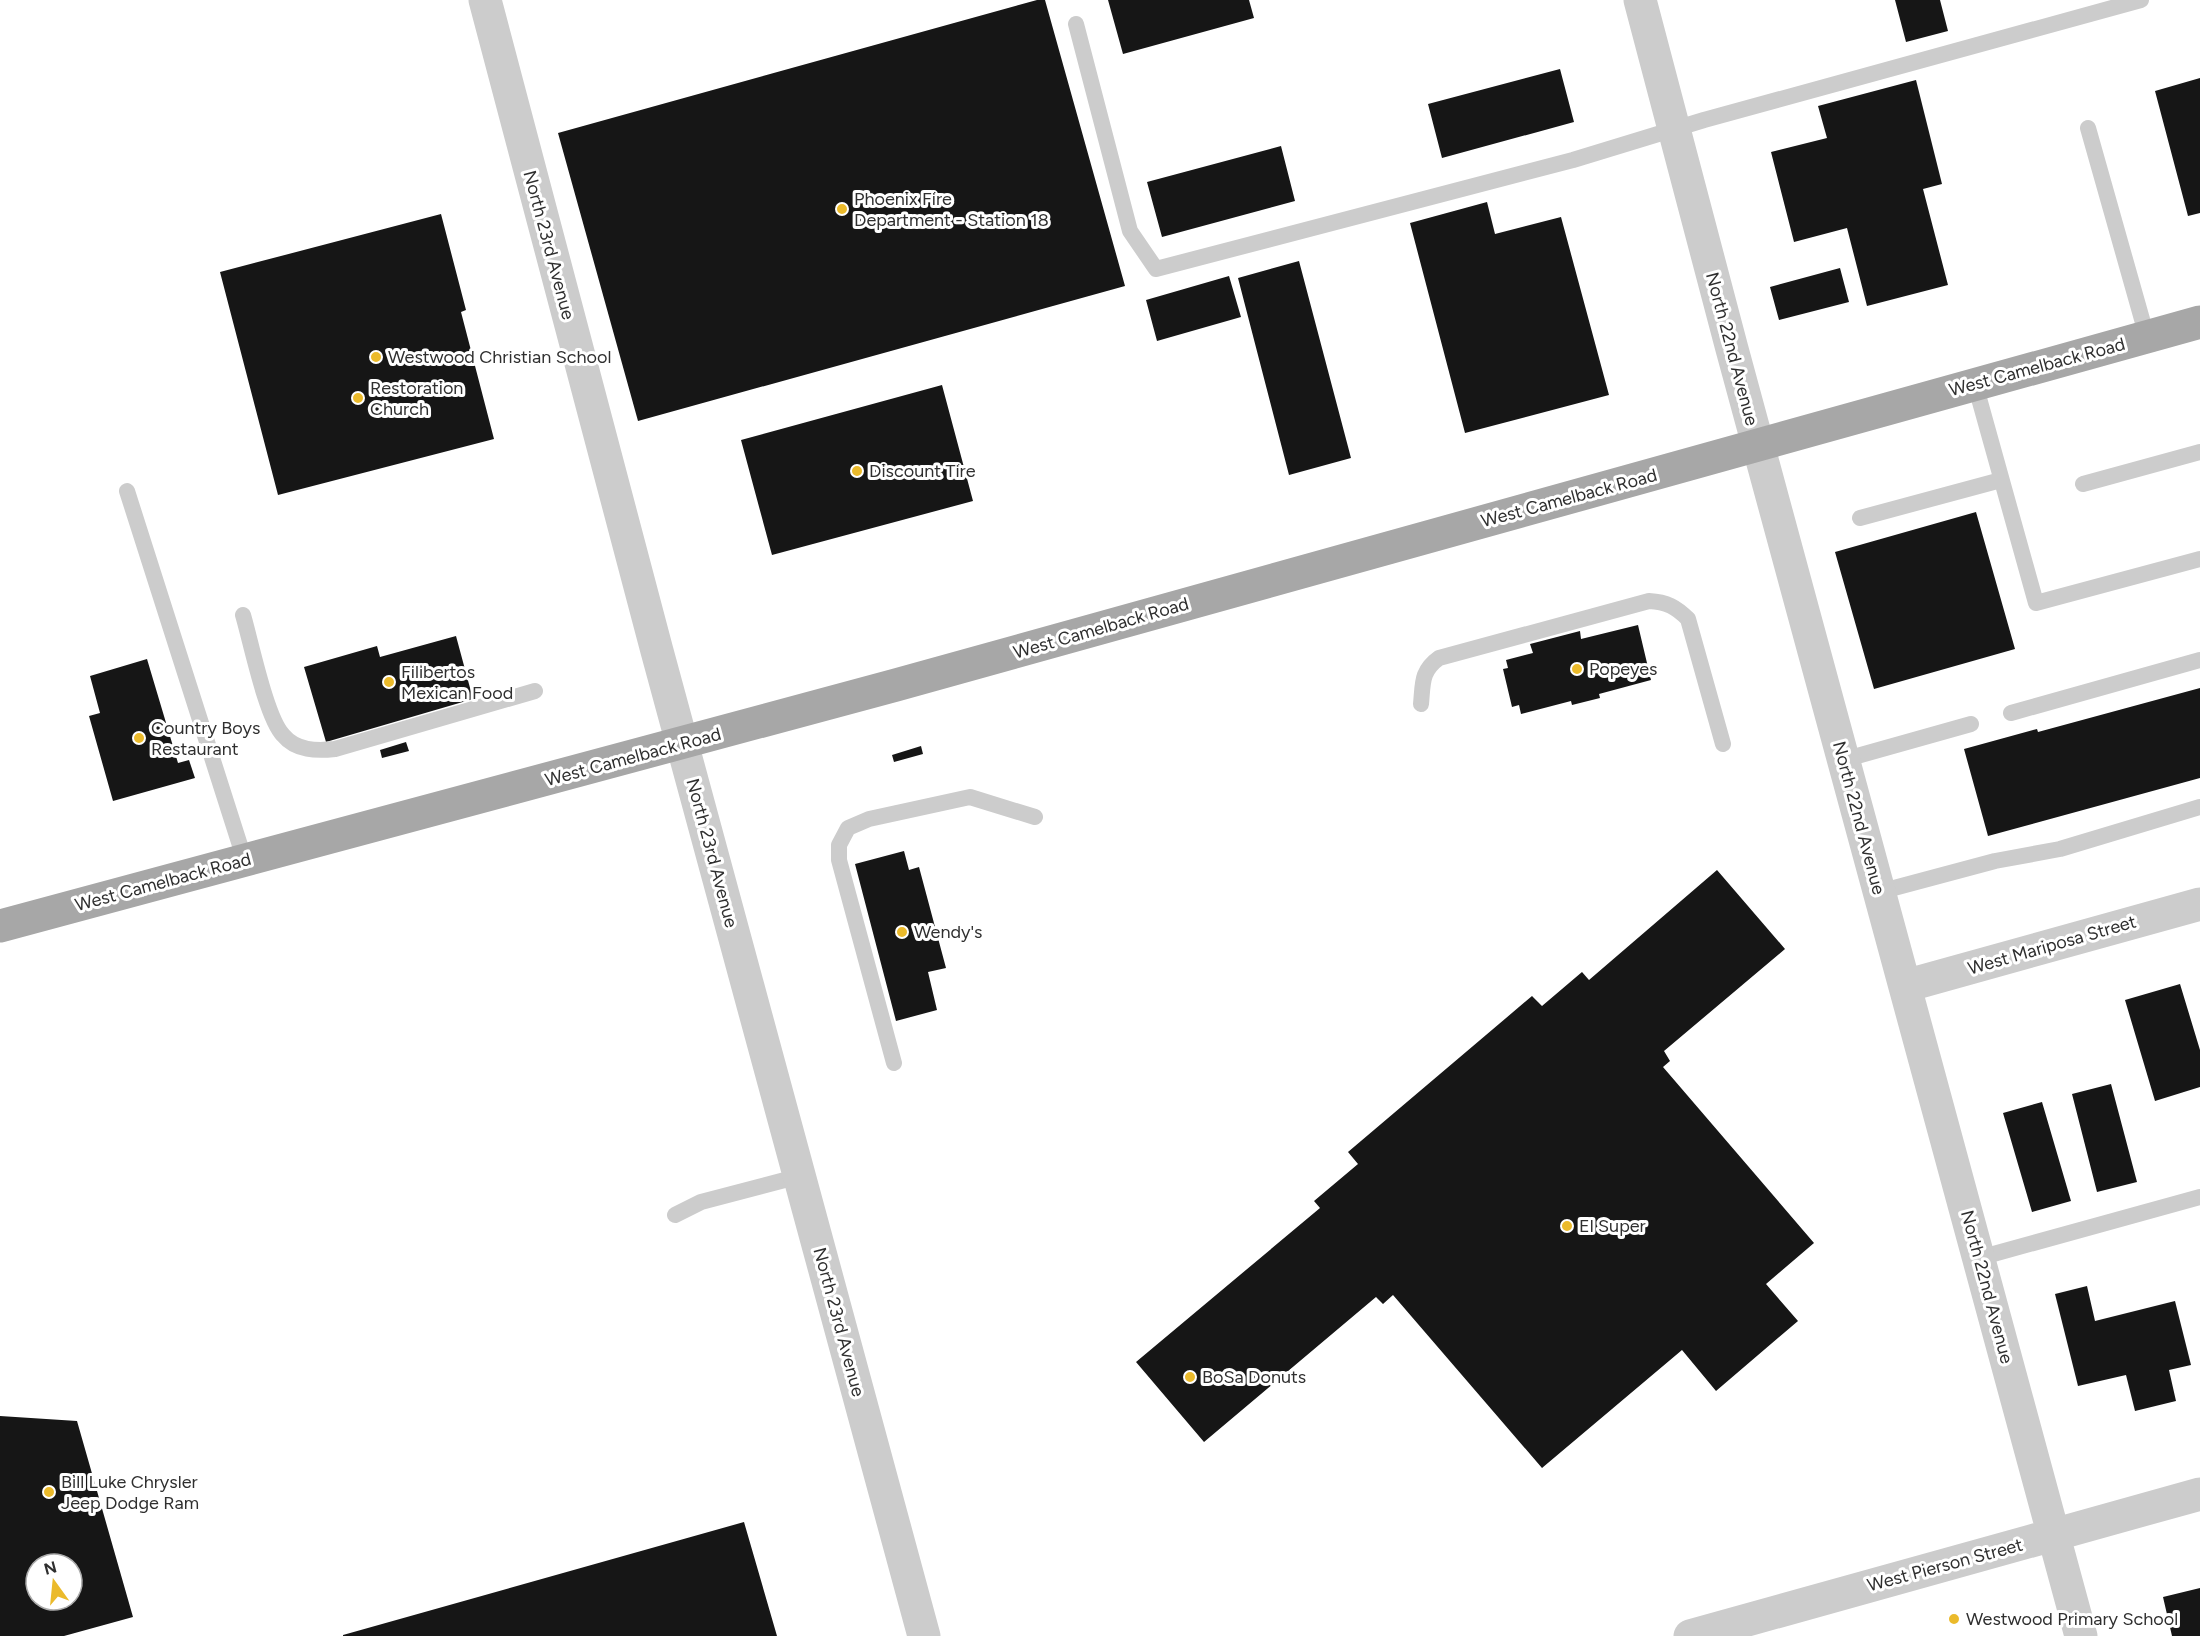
<svg xmlns="http://www.w3.org/2000/svg" width="2200" height="1636" viewBox="0 0 2200 1636" font-family="Figtree,sans-serif">
<style>
.building{fill:#161616;fill-rule:evenodd}
.lines{fill:none;stroke-linecap:round;stroke-linejoin:round}
.service{stroke:#ccc;stroke-width:16}
.minor{stroke:#ccc;stroke-width:33}
.tertiary{stroke:#ccc;stroke-width:33}
.primary{stroke:#a7a7a7;stroke-width:33}
.poi-dot{fill:#ebba2b;stroke:#fff;stroke-width:2}
.labels{text-anchor:middle;stroke-width:6;stroke-linejoin:round;paint-order:stroke}
.poi-label{font-size:18px;fill:#2f2f2f;stroke:#fff;text-anchor:start}
.street-label{font-size:18px;fill:#2f2f2f;stroke:#fff}
</style>
<rect width="100%" height="100%" fill="#fff"/>
<path class="building" d="M1037 0H1045L1125 286 638 421 558 133Z
M1108 0H1249L1254 18 1123 54Z
M1895 0H1940L1948 31 1906 42Z
M1560 69 1574 122 1442 158 1428 104Z
M2200 78V213L2188 216 2155 91Z
M1916 80 1942 184 1923 189 1948 285 1867 306 1847 228 1794 242 1771 152 1827 138 1818 106Z
M1281 146 1295 201 1162 237 1147 182Z
M1487 202 1495 234 1561 217 1609 395 1465 433 1410 223Z
M441 214 466 310 461 312 494 439 278 495 220 272Z
M1299 261 1351 458 1289 475 1238 278Z
M1840 268 1849 302 1779 320 1770 287Z
M1229 276 1241 317 1157 341 1146 300Z
M942 385 973 501 772 555 741 440Z
M1976 512 2015 649 1874 689 1835 552Z
M1638 625 1651 680 1599 694 1600 698 1572 705 1571 701 1521 714 1519 705 1512 707 1503 669 1508 668 1506 660 1533 653 1530 644 1580 631 1581 639Z
M456 636 473 699 326 742 304 667 377 646 380 657Z
M147 659 178 763 189 760 195 778 113 801 89 716 100 713 90 676Z
M2200 688V778L1988 836 1964 749 2037 729 2038 732Z
M406 742 409 751 382 758 380 750Z
M921 746 923 754 894 762 892 755Z
M904 851 909 870 919 867 946 968 928 972 937 1010 896 1021 855 864Z
M1717 870 1785 949 1664 1051 1670 1061 1663 1067 1814 1243 1766 1284 1798 1321 1716 1391 1682 1350 1542 1468 1393 1295 1383 1304 1376 1297 1204 1442 1136 1362 1320 1208 1314 1201 1358 1164 1348 1152 1532 996 1542 1006 1582 972 1589 980Z
M2180 984 2200 1050V1087L2155 1101 2125 1000Z
M2111 1084 2137 1182 2097 1192 2072 1094Z
M2042 1102 2071 1201 2032 1212 2003 1113Z
M2087 1286 2095 1321 2175 1301 2191 1365 2169 1370 2176 1401 2135 1411 2126 1375 2078 1386 2055 1294Z
M0 1416 77 1421 133 1617 64 1636H0ZM36 1564H72V1600H36Z
M744 1522 777 1636H343V1635Z
M2200 1588V1636H2172L2163 1597Z"/>
<g class="lines">
<path class="service" d="M1076 24 1130 231 1156 269 1573 160 1704 120 2141 0
M2088 128 2147 337
M1975 384 2036 603 2200 559
M2083 484 2200 452
M127 491 245 861
M1860 518 2001 480
M243 615C251 642 266 717 283 735 296 751 317 751 335 749L535 691
M1421 704C1423 683 1421 671 1439 658L1649 601C1667 602 1676 607 1688 619L1723 744
M2011 713 2200 660
M1843 760 1971 724
M1879 892 1995 861 2060 849 2200 807
M894 1063 839 860V845L848 828 869 819 970 797 1035 817
M675 1215 701 1202 800 1176
M1979 1258 2200 1197"/>
<path class="minor" d="M1640 0 1732 349 2081 1636
M1905 986 2200 904
M1690 1636 2200 1494"/>
<path class="tertiary" d="M485 0 657 651 924 1636"/>
<path class="primary" d="M0 926 896 685 2200 322"/>
</g>
<g class="poi-dot">
<circle cx="842" cy="209" r="6"/>
<circle cx="376" cy="357" r="6"/>
<circle cx="358" cy="398" r="6"/>
<circle cx="857" cy="471" r="6"/>
<circle cx="1577" cy="669" r="6"/>
<circle cx="389" cy="682" r="6"/>
<circle cx="139" cy="738" r="6"/>
<circle cx="902" cy="932" r="6"/>
<circle cx="1567" cy="1226" r="6"/>
<circle cx="1190" cy="1377" r="6"/>
<circle cx="49" cy="1492" r="6"/>
<circle cx="1954" cy="1619" r="6"/>
</g>
<g class="labels">
<g class="poi-label">
<text x="854" y="205">Phoenix Fire<tspan x="854" dy="21">Department - Station 18</tspan></text>
<text x="388" y="363">Westwood Christian School</text>
<text x="370" y="394">Restoration<tspan x="370" dy="21">Church</tspan></text>
<text x="869" y="477">Discount Tire</text>
<text x="1589" y="675">Popeyes</text>
<text x="401" y="678">Filibertos<tspan x="401" dy="21">Mexican Food</tspan></text>
<text x="151" y="734">Country Boys<tspan x="151" dy="21">Restaurant</tspan></text>
<text x="914" y="938">Wendy's</text>
<text x="1579" y="1232">El Super</text>
<text x="1202" y="1383">BoSa Donuts</text>
<text x="61" y="1488">Bill Luke Chrysler<tspan x="61" dy="21">Jeep Dodge Ram</tspan></text>
<text x="1966" y="1625">Westwood Primary School</text>
</g>
<g class="street-label">
<text transform="translate(549 245) rotate(75)" y="6">North 23rd Avenue</text>
<text transform="translate(1732 349) rotate(75)" y="6">North 22nd Avenue</text>
<text transform="translate(2037 367) rotate(-15)" y="6">West Camelback Road</text>
<text transform="translate(1569 498) rotate(-15)" y="6">West Camelback Road</text>
<text transform="translate(1101 628) rotate(-16)" y="6">West Camelback Road</text>
<text transform="translate(633 757) rotate(-15)" y="6">West Camelback Road</text>
<text transform="translate(1859 818) rotate(75)" y="6">North 22nd Avenue</text>
<text transform="translate(712 853) rotate(75)" y="6">North 23rd Avenue</text>
<text transform="translate(163 882) rotate(-15)" y="6">West Camelback Road</text>
<text transform="translate(2052 945) rotate(-16)" y="6">West Mariposa Street</text>
<text transform="translate(1987 1287) rotate(75)" y="6">North 22nd Avenue</text>
<text transform="translate(839 1322) rotate(75)" y="6">North 23rd Avenue</text>
<text transform="translate(1945 1565) rotate(-15)" y="6">West Pierson Street</text>
</g>
</g>
<g transform="translate(54 1582) rotate(345)"><circle r="28" fill="#ffffff" stroke="#acacac" stroke-width="1.5"/>
<path d="M0-4.5L10 22L0 15L-10 22Z" fill="#ebba2b"/>
<text y="-9" font-size="16" font-weight="bold" text-anchor="middle" fill="#2f2f2f">N</text>
</g>
</svg>
